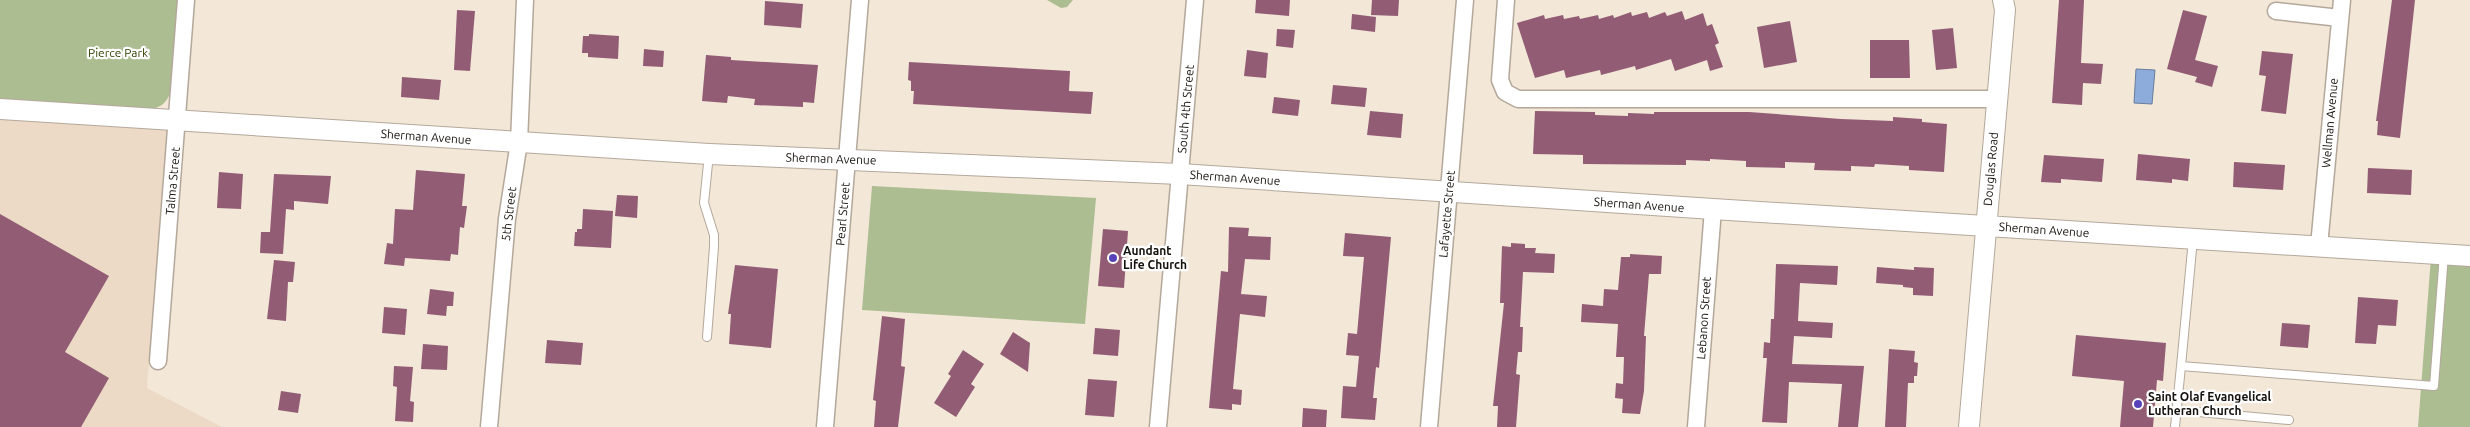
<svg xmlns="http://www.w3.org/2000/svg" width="2470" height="427" viewBox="0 0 2470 427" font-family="Ubuntu,sans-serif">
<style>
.built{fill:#ecdac6}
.green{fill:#acbd92}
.water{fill:#8dabdb;stroke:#697d9d}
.building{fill:#925c74}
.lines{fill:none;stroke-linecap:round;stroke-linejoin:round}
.service-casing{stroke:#b4a89b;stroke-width:10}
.minor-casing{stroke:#b4a89b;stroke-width:19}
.tertiary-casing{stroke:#b4a89b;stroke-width:22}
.service{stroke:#fff;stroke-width:8}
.minor{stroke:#fff;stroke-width:16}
.tertiary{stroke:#fff;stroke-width:20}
.poi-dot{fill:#5842ba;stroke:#fff;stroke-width:2}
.labels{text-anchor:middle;stroke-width:4.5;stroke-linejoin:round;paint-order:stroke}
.park-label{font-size:12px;fill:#324304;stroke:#fff}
.street-label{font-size:12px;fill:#15110c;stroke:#fff}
.poi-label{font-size:12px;font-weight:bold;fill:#15110c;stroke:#fff;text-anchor:start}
</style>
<rect width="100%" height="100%" fill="#f3e7d8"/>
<path class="built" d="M0 117 167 130 147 388 222 427H0Z"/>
<path class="green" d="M0 0H178L170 94C165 104 160 108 149 109L0 99Z
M1047 0H1073L1067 7 1061 8Z
M872 186 1096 198 1085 324 862 310Z
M2431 257 2470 260V427H2418Z"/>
<path class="water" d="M2136 69 2155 70 2152 104 2134 103Z"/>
<path class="building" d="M1256 0H1290L1289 16 1255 13Z
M1372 0H1399L1398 16 1371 15Z
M2059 0H2084L2081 63 2103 64 2101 84 2083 83 2082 105 2052 103Z
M2392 0H2415L2400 138 2377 135 2378 121H2376Z
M765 1 803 4 801 28 764 25Z
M457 10 475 11 470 71 454 70Z
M2183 10 2207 16 2195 60 2218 66 2212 87 2195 82 2197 77 2167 69Z
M1682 11 1685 20 1703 13 1707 26 1712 24 1719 43 1715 45 1723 67 1710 71 1707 60 1675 71 1671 59 1636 70 1635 66 1601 75 1600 70 1566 78 1564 70 1535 78 1517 23 1544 15 1545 19 1563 15 1564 19 1579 16 1580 19 1598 15 1599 19 1613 15 1614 18 1631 12 1632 16 1647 12 1649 18 1665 12 1667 16Z
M1352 14 1376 17 1375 32 1351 29Z
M1790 21 1797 62 1764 68 1757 27Z
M1953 28 1957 68 1936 70 1932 30Z
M1277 29 1295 30 1293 48 1276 46Z
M589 34 619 36 618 59 588 57V53H582L583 36H589Z
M1870 40H1909L1910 78H1870Z
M644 49 664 51 663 67 643 66Z
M1247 50 1268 53 1266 78 1244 76Z
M2262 51 2293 54 2286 114 2261 111 2266 76 2259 75Z
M706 55 731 57V60L818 65 814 103 803 102V107L754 105 755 99 728 96 727 103 702 101Z
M909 62 1070 71 1069 91 1093 92 1091 114 913 104 914 91H911V81L908 80Z
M402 77 441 80 439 100 401 97Z
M1333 85 1367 88 1365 107 1331 104Z
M1274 97 1300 100 1298 116 1272 113Z
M1370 111 1403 114 1401 138 1367 135Z
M1535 111 1595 112V115L1628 116V113L1654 114V112H1749L1841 119 1893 121V117L1922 119V122L1947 124 1944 172 1909 170V166L1875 164 1874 167 1851 166V171L1814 170 1815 163 1785 162V168L1746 167V161L1710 159V161L1686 160V165L1583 164V155L1533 154Z
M2138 154 2190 159 2188 181 2172 179V183L2136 180Z
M2044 155 2104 159 2102 182 2061 179V183L2041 182Z
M2234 162 2285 165 2283 190 2233 187Z
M2368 168 2412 170 2411 195 2367 193Z
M416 170 465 174 462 206H467L464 228 460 227 458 255 451 254 450 261 405 258 404 266 384 264 387 243 393 244 395 209 413 210Z
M219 172 243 174 241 209 217 208Z
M274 174 331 176 328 204 294 201V210L286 209 283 254 260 253 261 232H270Z
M617 195 638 196 637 218 615 216Z
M583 209 613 211 611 248 574 246 575 232H577V229H582Z
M0 214 109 276 65 352 109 378 81 427H0Z
M1229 227 1249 228 1248 236 1271 237 1270 260 1245 259 1241 294 1267 296 1265 317 1240 314 1233 389 1242 390 1241 405 1232 404V410L1209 408 1221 271 1228 272Z
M1103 229 1128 231 1124 288 1098 286Z
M1345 233 1391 237 1379 368 1376 367 1373 398H1377L1375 420 1341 418 1343 386 1356 387 1359 356 1346 355 1348 333 1357 334 1364 257 1343 256Z
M1511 243 1525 244V248H1536L1535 253 1555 254 1554 273 1523 272 1520 327H1523L1522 352H1518L1516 374 1520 375 1516 427H1497L1498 406H1493L1504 303H1500L1502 246 1511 247Z
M1630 254 1662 256 1661 274H1649L1644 336H1646L1644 391 1640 414 1622 413 1623 399 1615 398 1616 383 1623 384 1624 357H1616L1618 324 1581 322 1582 304 1603 306 1604 289 1618 290 1621 257H1630Z
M274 260 295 262 293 282H288L286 321 267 319Z
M1776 264 1838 266 1837 285 1800 283 1798 321 1833 323 1832 338 1794 336 1792 364 1864 366 1858 427H1838L1842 384 1789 382 1787 423 1762 422 1767 358H1763L1764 342 1770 343 1771 319H1774Z
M735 265 778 269 771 348 729 344 731 314H728Z
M1877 267 1914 270V267L1934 268 1933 296 1913 295V288L1903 287V285L1876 283Z
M430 289 454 292 453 306H447L446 316 427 314Z
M2358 297 2398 300 2396 326 2378 325 2376 344 2355 343Z
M384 307 407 309 405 335 382 333Z
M882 316 905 319 901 366 905 367 898 427H874L876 401 873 400Z
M2282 323 2310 325 2308 348 2280 346Z
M1095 328 1120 330 1118 356 1093 354Z
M1013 332 1030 343 1028 372 1000 354Z
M2076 335 2166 343 2163 381 2157 380 2153 427H2120L2124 381 2072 376Z
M547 340 583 343 581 365 545 363Z
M423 344 448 346 447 370 421 369Z
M1889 349 1915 351 1914 362 1918 363 1917 376H1914V383H1908L1906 427H1885Z
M963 350 984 364 971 384 975 387 956 417 934 403 951 376 948 374Z
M394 366 413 367 410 401 414 402 413 422 395 421 397 387 393 386Z
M1088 379 1117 381 1114 417 1085 415Z
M281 391 301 394 298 413 278 410Z
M1303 408 1327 410 1326 427H1302Z"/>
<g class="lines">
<g class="service-casing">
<path id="service" d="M707 337 714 247V235L704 203 709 154
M2181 366 2193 239
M2176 410 2289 420
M2175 427 2181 366 2434 386 2444 254"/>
</g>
<g class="minor-casing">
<path id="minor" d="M1506 0 1500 80 1505 92 1518 99H1997
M2276 11 2340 18
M2319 246 2342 0
M158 361 186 0
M489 427 507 219 519 142 525 0
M825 427 860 0
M1158 427 1195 0
M1429 427 1465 0
M1696 427 1713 209"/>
</g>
<g class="tertiary-casing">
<path id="tertiary" d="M0 109 709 154 1180 174 1713 209 2470 256
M1969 427 2005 10 2003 0"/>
</g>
<use href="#service" class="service"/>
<use href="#minor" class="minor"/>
<use href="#tertiary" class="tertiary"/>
</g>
<g class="poi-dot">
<circle cx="1113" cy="258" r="5"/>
<circle cx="2138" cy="404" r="5"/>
</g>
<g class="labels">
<g class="park-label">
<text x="118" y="57">Pierce Park</text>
</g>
<g class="street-label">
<text transform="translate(1186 109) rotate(-85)" y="4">South 4th Street</text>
<text transform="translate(2330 123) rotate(-85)" y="4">Wellman Avenue</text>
<text transform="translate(426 137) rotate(4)" y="4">Sherman Avenue</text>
<text transform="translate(831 159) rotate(2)" y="4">Sherman Avenue</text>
<text transform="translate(1991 169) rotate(-85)" y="4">Douglas Road</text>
<text transform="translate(1235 178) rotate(4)" y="4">Sherman Avenue</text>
<text transform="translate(173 181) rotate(-85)" y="4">Talma Street</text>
<text transform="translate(1639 205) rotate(4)" y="4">Sherman Avenue</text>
<text transform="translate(509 214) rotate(-83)" y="4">5th Street</text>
<text transform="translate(843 214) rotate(-85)" y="4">Pearl Street</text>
<text transform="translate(1447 214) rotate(-85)" y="4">Lafayette Street</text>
<text transform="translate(2044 230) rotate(4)" y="4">Sherman Avenue</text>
<text transform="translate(1704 318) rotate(-86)" y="4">Lebanon Street</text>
</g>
<g class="poi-label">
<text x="1123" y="255">Aundant<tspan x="1123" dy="14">Life Church</tspan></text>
<text x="2148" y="401">Saint Olaf Evangelical<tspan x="2148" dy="14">Lutheran Church</tspan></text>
</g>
</g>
</svg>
